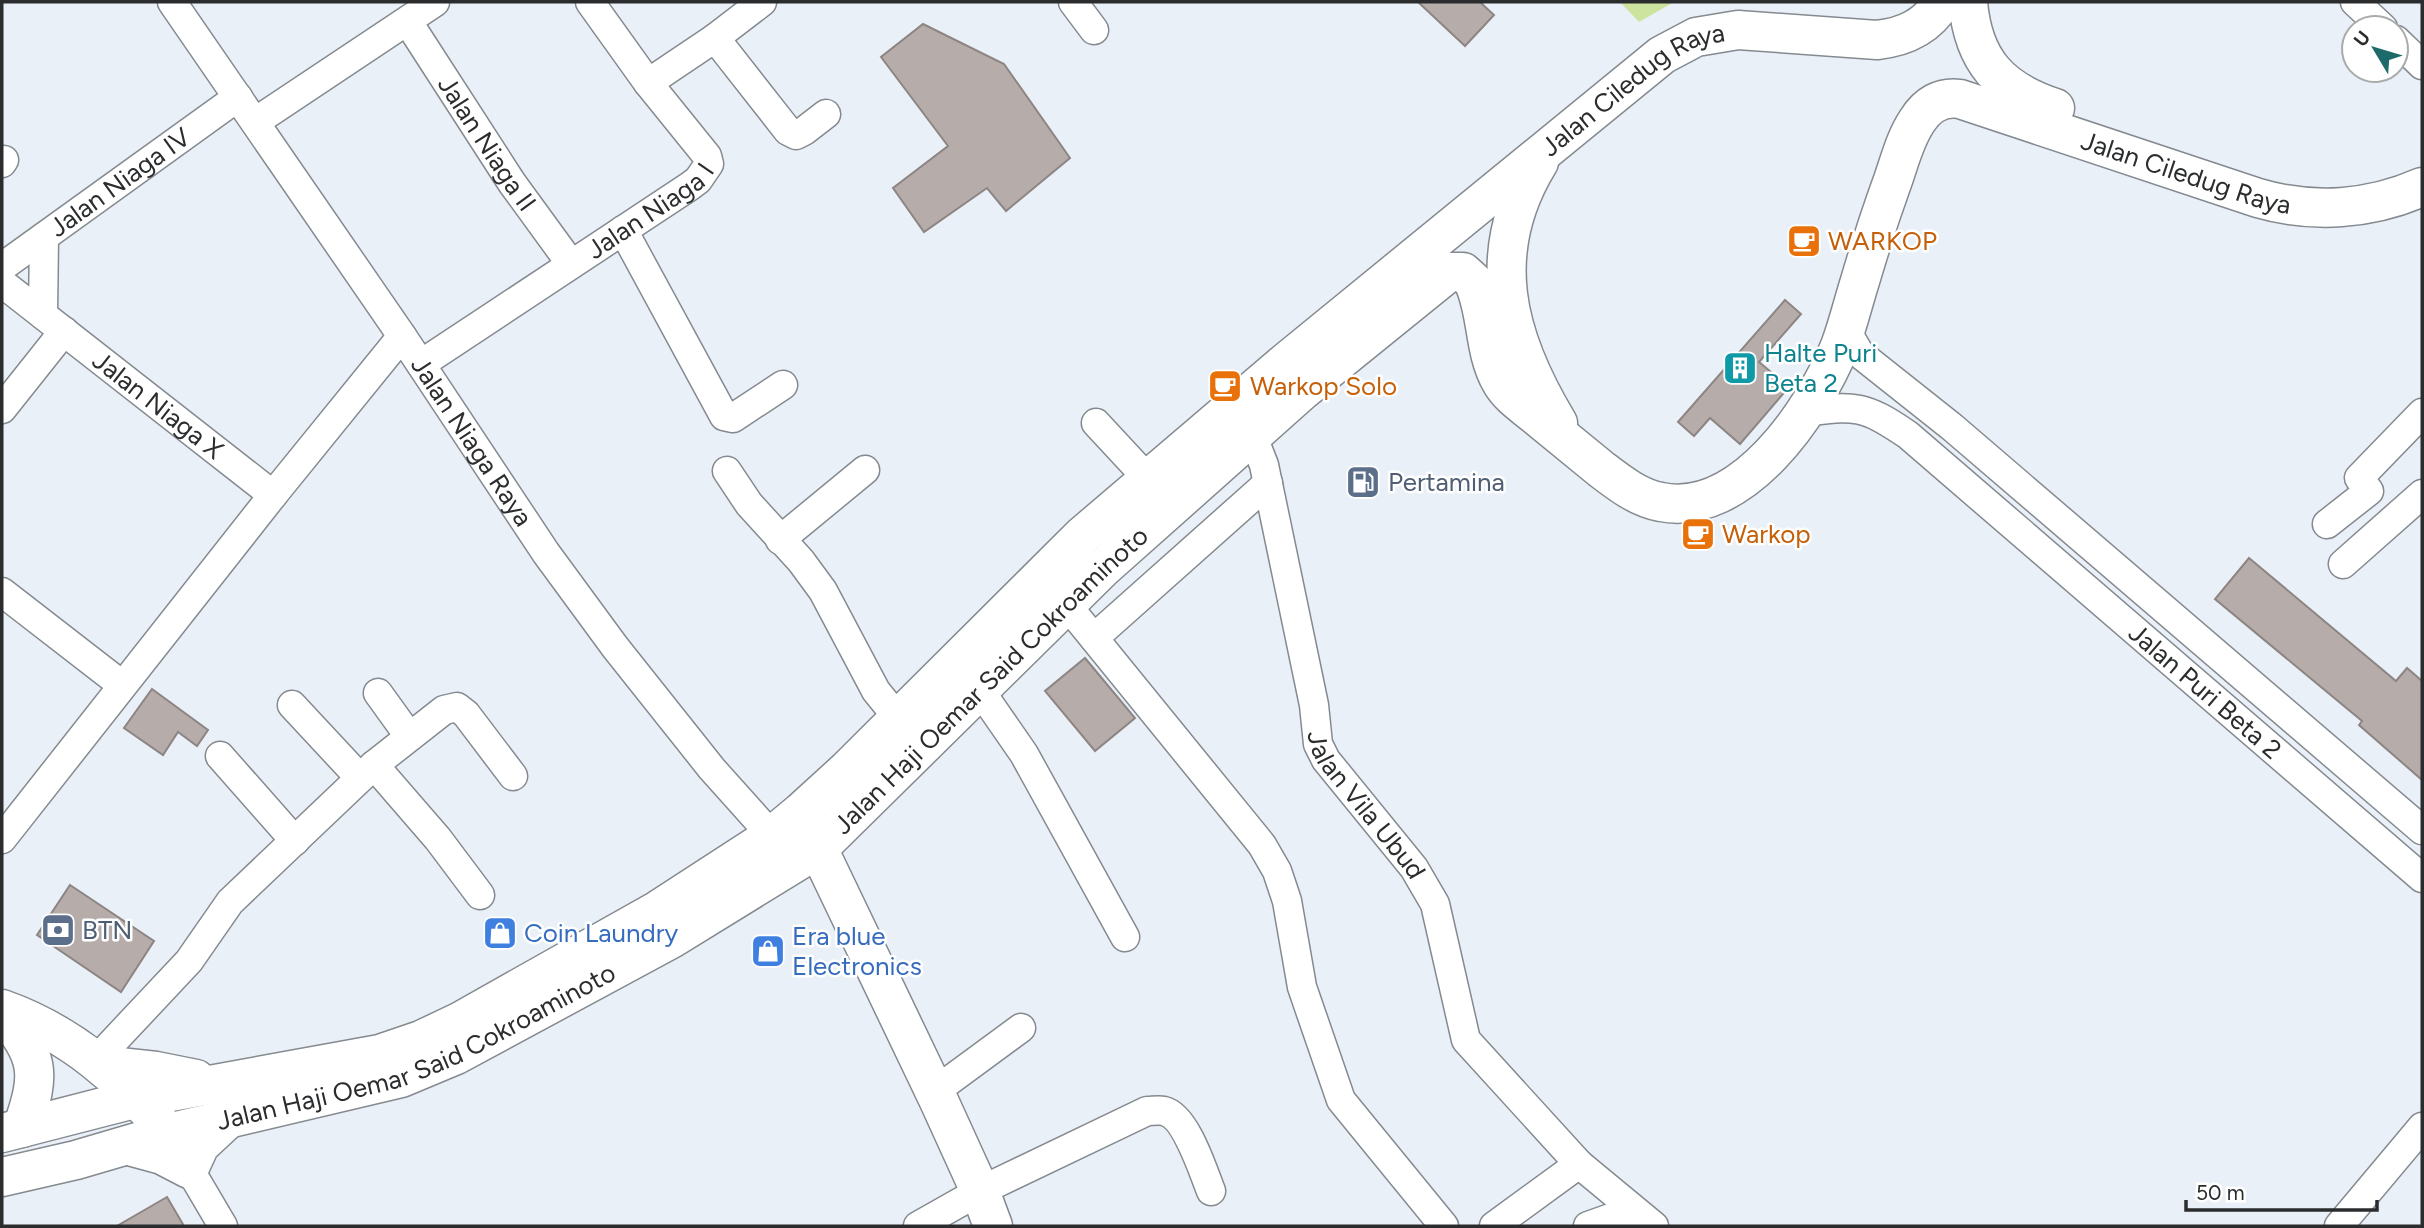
<svg xmlns="http://www.w3.org/2000/svg" width="2424" height="1228" viewBox="0 0 2424 1228" font-family="Figtree,sans-serif">
<style>
.green{fill:#cde49f}
.building{fill:#b6adab;stroke:#8d8583;stroke-width:2}
.lines{fill:none;stroke-linecap:round;stroke-linejoin:round}
.street-casing{stroke:#848a8f;stroke-width:31}
.secondary-casing{stroke:#848a8f;stroke-width:41}
.primary-casing{stroke:#848a8f;stroke-width:41}
.street{stroke:#fff;stroke-width:28}
.secondary{stroke:#fff;stroke-width:38}
.primary{stroke:#fff;stroke-width:38}
.labels{text-anchor:middle;stroke-width:5;stroke-linejoin:round;paint-order:stroke}
.street-label{font-size:26px;fill:#2a2c2e;stroke:#fff}
.food-label{font-size:26px;fill:#c56008;stroke:#fff;text-anchor:start}
.culture-label{font-size:26px;fill:#0d838f;stroke:#fff;text-anchor:start}
.service-label{font-size:26px;fill:#4e5e75;stroke:#fff;text-anchor:start}
.shop-label{font-size:26px;fill:#366cbe;stroke:#fff;text-anchor:start}
</style>
<rect width="100%" height="100%" fill="#eaf0f7"/>
<path class="green" d="M1620 2H1674L1639 22Z"/>
<path class="building" d="M1418 2H1480L1494 15 1465 46Z
M923 24 1004 64 1070 158 1006 211 987 188 924 232 893 188 948 146 881 57Z
M1785 300 1801 314 1759 362 1789 387 1740 444 1710 418 1694 436 1678 422Z
M2249 558 2396 681 2407 668 2422 681V780L2359 725 2362 721 2215 599Z
M1085 658 1135 718 1095 751 1045 691Z
M152 689 208 730 197 746 178 732 163 755 124 728Z
M70 885 154 941 121 992 37 935Z
M167 1197 184 1226H117Z"/>
<g class="lines">
<g class="street-casing">
<g id="street">
<path id="s1" d="M172 2 402 336 546 553 615 647 712 769 772 836 782 851"/>
<path d="M1073 2 1094 30"/>
<path d="M2355 2 2383 28"/>
<path id="s2" d="M408 22 512 183 571 264"/>
<path d="M715 38 788 131 796 135 804 131 826 114"/>
<path d="M2396 40 2422 65"/>
<path d="M648 83 715 38 762 2"/>
<path d="M255 122 435 2"/>
<path d="M2 163 4 160"/>
<path d="M623 230 724 416 733 418 783 385"/>
<path id="s3" d="M2 267 238 97"/>
<path id="s4" d="M2 283 273 495"/>
<path d="M43 315 44 237"/>
<path d="M1846 330 1860 354 1952 427 2422 830"/>
<path id="s5" d="M421 364 690 186 698 180 709 164 707 156 648 83 590 2"/>
<path d="M2 409 64 331"/>
<path id="s6" d="M1803 412C1855 405 1864 405 1908 435L2422 878"/>
<path id="s7" d="M1246 419 1264 465 1314 705 1318 744 1326 760 1414 868 1435 904 1466 1040 1579 1164 1654 1226"/>
<path d="M1096 423 1148 479"/>
<path d="M727 471 749 504 801 561 823 591 876 691 898 718"/>
<path d="M2327 524 2369 491 2359 478 2422 413"/>
<path d="M780 540 865 470"/>
<path d="M2343 564 2422 494"/>
<path d="M2 592 122 685"/>
<path d="M1066 604 1262 845 1277 871 1287 901 1302 987 1341 1100 1444 1226"/>
<path d="M1094 638 1268 483"/>
<path d="M979 689 1024 754 1125 937"/>
<path d="M378 693 409 736"/>
<path d="M292 705 360 778"/>
<path d="M220 756 295 841"/>
<path d="M374 765 438 839 480 895"/>
<path d="M2 839 273 495 402 336"/>
<path d="M96 1060 189 961 230 902 374 765 444 710 457 707 466 714 513 776"/>
<path d="M934 1092 1021 1028"/>
<path d="M180 1153 223 1226"/>
<path d="M918 1226 980 1191 1147 1111C1152 1111 1159 1110 1164 1111 1186 1116 1203 1171 1211 1191"/>
<path d="M1494 1226 1579 1164"/>
<path d="M1588 1226 1633 1210"/>
<path d="M2339 1226 2422 1127"/>
</g>
</g>
<g class="secondary-casing">
<path id="secondary" d="M803 817 939 1101 980 1191 993 1226
M2 1009C70 1033 122 1078 168 1133"/>
</g>
<g class="primary-casing">
<g id="primary">
<path d="M1968 2C1973 61 2000 90 2055 108"/>
<path d="M1539 162C1483 253 1506 337 1558 423"/>
<path d="M2 1011C39 1057 42 1072 22 1128"/>
<path d="M101 1065 156 1071 196 1079"/>
<path id="s8" d="M2 1133 138 1098 380 1054 421 1040 459 1022 658 910 772 836 801 812 847 770 1082 536 1286 362 1662 55 1696 37 1738 30 1877 40C1905 37 1927 27 1942 2"/>
<path d="M129 1146 162 1155 189 1169 200 1145 228 1119"/>
<path id="s9" d="M2 1177 76 1160 168 1133 401 1078 456 1055 671 939 819 848 1103 568 1302 391 1449 272H1463L1473 281C1488 312 1483 351 1501 382 1509 396 1523 405 1535 415 1557 433 1579 451 1601 469 1618 482 1638 498 1661 502 1742 518 1814 411 1840 346 1848 325 1853 303 1860 281 1870 247 1881 213 1893 180 1900 160 1905 139 1917 121 1927 105 1941 96 1960 99L2258 198C2313 214 2370 210 2422 187"/>
</g>
</g>
<use href="#street" class="street"/>
<use href="#secondary" class="secondary"/>
<use href="#primary" class="primary"/>
</g>
<defs>
<g id="cafe-square" transform="scale(1.75)"><rect x="-9" y="-9" width="18" height="18" rx="4" fill="#e8710a" stroke="#fff"/><path d="M-5.5-4.5H6V0H3Q3 3.5 0 3.5H-2.5Q-5.5 3.5-5.5 0ZM3-3.2v2h1.7v-2ZM-6 4.5H4V6H-6Z" fill="#fff"/></g>
<g id="building-square" transform="scale(1.75)"><rect x="-9" y="-9" width="18" height="18" rx="4" fill="#0f9aa8" stroke="#fff"/><path d="M-4-6H4V6H1V3H-1V6H-4ZM-2.5-4.3h1.7v1.8h-1.7ZM.8-4.3h1.7v1.8H.8ZM-2.5-1h1.7V.8h-1.7ZM.8-1h1.7V.8H.8Z" fill="#fff"/></g>
<g id="fuel-square" transform="scale(1.75)"><rect x="-9" y="-9" width="18" height="18" rx="4" fill="#5c6f8a" stroke="#fff"/><path d="M-5.5-6h7V0h2V4h1.3V-2.5L3-4.5l.8-.8L6-3V5H2.5V1h-1V6h-7ZM-4.2-4.7v3.2H.2V-4.7Z" fill="#fff"/></g>
<g id="bank-square" transform="scale(1.75)"><rect x="-9" y="-9" width="18" height="18" rx="4" fill="#5c6f8a" stroke="#fff"/><path d="M-6-4H6V4H-6ZM0-2.3a2.3 2.3 0 1 0 0 4.6a2.3 2.3 0 1 0 0-4.6Z" fill="#fff"/></g>
<g id="shop-square" transform="scale(1.75)"><rect x="-9" y="-9" width="18" height="18" rx="4" fill="#3f7fe0" stroke="#fff"/><path d="M-5-2.5h2.3a2.7 3.5 0 0 1 5.4 0H5L5.5 6h-11ZM-1.5-2.5h3a1.5 2.3 0 0 0-3 0Z" fill="#fff"/></g>
</defs>
<g fill-rule="evenodd">
<use href="#cafe-square" x="1804" y="241"/>
<use href="#building-square" x="1740" y="368"/>
<use href="#cafe-square" x="1225" y="386"/>
<use href="#fuel-square" x="1363" y="482"/>
<use href="#cafe-square" x="1698" y="534"/>
<use href="#bank-square" x="58" y="930"/>
<use href="#shop-square" x="500" y="933"/>
<use href="#shop-square" x="768" y="951"/>
</g>
<g class="labels">
<g class="street-label">
<text dy="9" stroke="none"><textPath href="#s8" startOffset="1979">Jalan Ciledug Raya</textPath></text>
<text dy="9" stroke="none"><textPath href="#s2" startOffset="145">Jalan Niaga II</textPath></text>
<text dy="9" stroke="none"><textPath href="#s9" startOffset="2860">Jalan Ciledug Raya</textPath></text>
<text dy="9" stroke="none"><textPath href="#s3" startOffset="145">Jalan Niaga IV</textPath></text>
<text dy="9" stroke="none"><textPath href="#s5" startOffset="276">Jalan Niaga I</textPath></text>
<text dy="9" stroke="none"><textPath href="#s4" startOffset="198">Jalan Niaga X</textPath></text>
<text dy="9" stroke="none"><textPath href="#s1" startOffset="532">Jalan Niaga Raya</textPath></text>
<text dy="9" stroke="none"><textPath href="#s9" startOffset="1129">Jalan Haji Oemar Said Cokroaminoto</textPath></text>
<text dy="9" stroke="none"><textPath href="#s6" startOffset="504">Jalan Puri Beta 2</textPath></text>
<text dy="9" stroke="none"><textPath href="#s7" startOffset="411">Jalan Vila Ubud</textPath></text>
<text dy="9" stroke="none"><textPath href="#s9" startOffset="436">Jalan Haji Oemar Said Cokroaminoto</textPath></text>
</g>
<g class="food-label">
<text x="1828" y="250">WARKOP</text>
<text x="1250" y="395">Warkop Solo</text>
<text x="1722" y="543">Warkop</text>
</g>
<g class="culture-label">
<text x="1764" y="362">Halte Puri<tspan x="1764" dy="30">Beta 2</tspan></text>
</g>
<g class="service-label">
<text x="1388" y="491">Pertamina</text>
<text x="82" y="939">BTN</text>
</g>
<g class="shop-label">
<text x="524" y="942">Coin Laundry</text>
<text x="792" y="945">Era blue<tspan x="792" dy="30">Electronics</tspan></text>
</g>
</g>
<rect width="2424" height="1228" fill="none" stroke="#2a2c2e" stroke-width="7"/>
<g transform="translate(2375 49) rotate(308)"><circle r="33" fill="#ffffff" stroke="#aaabab" stroke-width="2"/>
<path d="M0-5L12 26L0 18L-12 26Z" fill="#1d6a6b"/>
<text y="-10" font-size="19" font-weight="bold" text-anchor="middle" fill="#2a2c2e">U</text>
</g>
<path d="M2186 1200v10h191v-10" fill="none" stroke="#2a2c2e" stroke-width="3.5"/>
<text x="2196" y="1200" font-size="21" fill="#2a2c2e" stroke="#ffffff" stroke-width="5" paint-order="stroke">50 m</text>
</svg>
